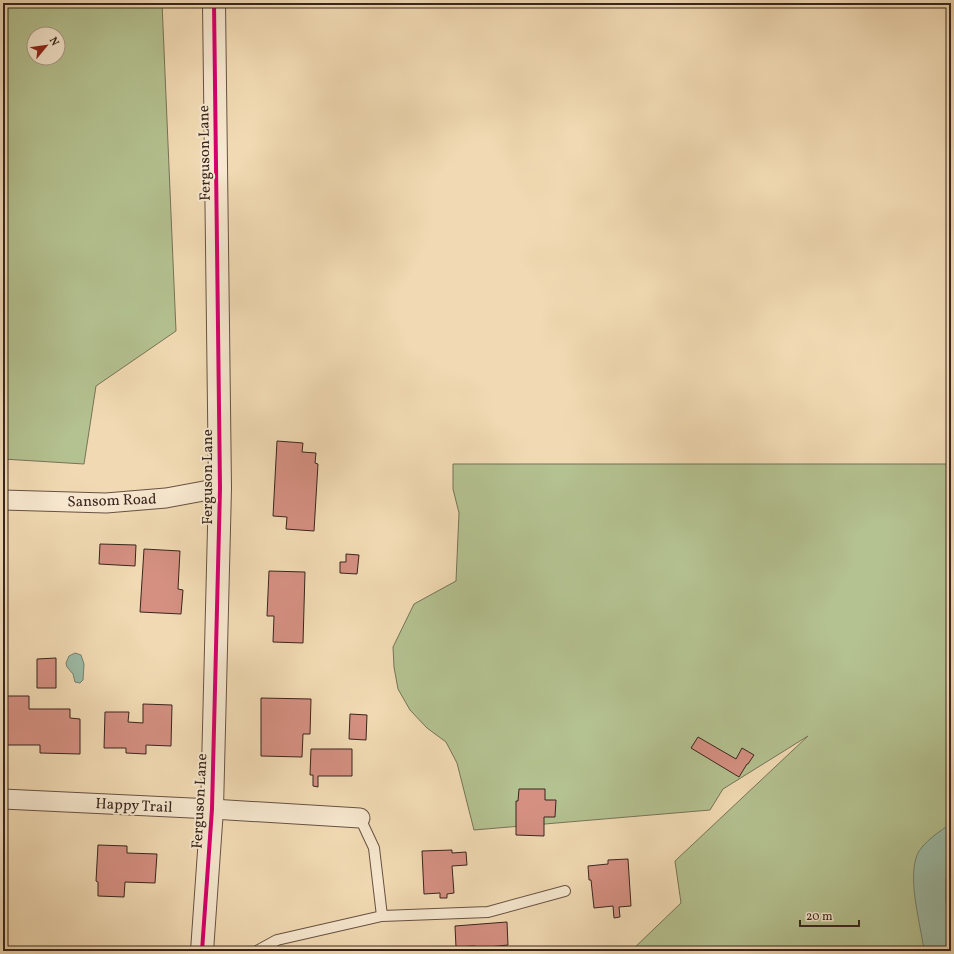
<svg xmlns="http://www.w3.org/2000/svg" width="954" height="954" viewBox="0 0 954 954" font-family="Vollkorn,serif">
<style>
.green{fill:#b4c190;stroke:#767357;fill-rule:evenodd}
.water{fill:#9cbba6;stroke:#747f70}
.building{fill:#d59082;stroke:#39251e}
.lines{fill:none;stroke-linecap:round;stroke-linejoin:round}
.service-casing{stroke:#675243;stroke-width:12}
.minor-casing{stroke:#675243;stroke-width:21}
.tertiary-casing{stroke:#675243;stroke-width:24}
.service{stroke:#f6e7ce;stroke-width:10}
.minor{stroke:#f6e7ce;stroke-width:19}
.tertiary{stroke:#f6e7ce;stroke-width:22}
.cycleway-casing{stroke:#f6e7ce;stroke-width:6}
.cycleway{stroke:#d6006c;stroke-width:4}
.labels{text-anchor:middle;stroke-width:4;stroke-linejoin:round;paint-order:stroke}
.street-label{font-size:15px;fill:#39251e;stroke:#f6e7ce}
</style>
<rect width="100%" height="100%" fill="#f1dab3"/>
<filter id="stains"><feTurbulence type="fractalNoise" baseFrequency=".005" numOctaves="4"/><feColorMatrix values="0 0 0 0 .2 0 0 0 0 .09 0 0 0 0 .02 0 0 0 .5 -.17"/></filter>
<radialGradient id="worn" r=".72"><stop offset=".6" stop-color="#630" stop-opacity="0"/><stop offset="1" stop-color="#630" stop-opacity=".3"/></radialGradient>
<path class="green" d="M3 3H162L176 331 96 386 84 464 3 459ZM34 34H58V58H34Z
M453 464H951V951H631L681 903 675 861 808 736 723 789 710 810 474 830 457 763 446 742 427 728 410 710 398 689 394 667 393 647 414 604 456 581 459 513 453 489Z"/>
<path class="water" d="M75 653 81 655 84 664 83 680 80 683 75 682 73 674 67 667 66 663 69 656Z
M951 824V874L946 878V901L951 915V951H925L923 944C919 918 908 879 917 855 922 843 941 830 951 824Z"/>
<path class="building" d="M277 441 303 443 302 452 316 453 315 463 318 464 314 531 286 529 287 517 273 516Z
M100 544 136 545 135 566 99 564Z
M144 549 180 551 178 589 183 590 181 614 140 612Z
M346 554 359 555 357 574 340 573V562H346Z
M269 571 305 572 303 643 273 642 274 616H267Z
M56 658V688H37V659Z
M7 696H29V709H70V718L80 719V754L40 753V745H6Z
M261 698 311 699 310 734H303L302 757 261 756Z
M143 704 172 705 171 746 146 745V754L126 753V748H104L105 712H129L128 722 143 723Z
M350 714 367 715 366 740 349 739Z
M698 737 736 759 742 748 754 755 748 764H747L739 777 691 748Z
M311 749H352V776H318V787L313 786V775H310Z
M519 789H545V800H556L555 817H544V836L516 835V801H518Z
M98 845 127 846V853L157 854 155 883 125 882 124 897 98 896V882L96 881Z
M452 850V853L466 852 467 865 452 866 454 893 447 894V898H440V893L424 894 422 851Z
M628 859 631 906 619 907 620 917 614 918 613 906 594 908 591 880H589L588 866 608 864V860Z
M507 922 508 945 489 947V951H475V946L456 947 455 926Z"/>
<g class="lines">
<g class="service-casing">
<path id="service" d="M360 818 374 848 382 916
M257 951 277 940 382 916 488 912 565 891"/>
</g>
<g class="minor-casing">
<path id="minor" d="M3 500 106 503 166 498 220 488
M3 799 212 809 360 818"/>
</g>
<g class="tertiary-casing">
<path id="tertiary" d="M202 951 212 809 220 488 214 3"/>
</g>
<use href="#service" class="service"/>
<use href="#minor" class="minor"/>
<use href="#tertiary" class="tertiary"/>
<g class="cycleway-casing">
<path id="cycleway" d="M202 951 212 809 220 488 214 3"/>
</g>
<use href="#cycleway" class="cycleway"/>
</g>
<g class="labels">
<g class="street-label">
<text transform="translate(204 153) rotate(-91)" y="5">Ferguson Lane</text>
<text transform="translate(207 477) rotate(-90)" y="5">Ferguson Lane</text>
<text transform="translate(112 500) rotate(-2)" y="5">Sansom Road</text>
<text transform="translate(199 801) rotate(-87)" y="5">Ferguson Lane</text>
<text transform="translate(134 805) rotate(3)" y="5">Happy Trail</text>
</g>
</g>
<rect width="954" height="954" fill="none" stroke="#f1dab3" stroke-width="16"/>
<rect x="4" y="4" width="946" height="946" fill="none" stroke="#39251e" stroke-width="2"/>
<rect x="8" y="8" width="938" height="938" fill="none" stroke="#39251e"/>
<g transform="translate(46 46) rotate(61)"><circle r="19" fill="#f6e7ce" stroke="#aa9988"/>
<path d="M0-3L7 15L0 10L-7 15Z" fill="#8f2418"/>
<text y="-6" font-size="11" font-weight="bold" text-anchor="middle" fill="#39251e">N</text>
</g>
<path d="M800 920v6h59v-6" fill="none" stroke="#39251e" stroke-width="2"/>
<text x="806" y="920" font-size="12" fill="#39251e" stroke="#f6e7ce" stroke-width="3" paint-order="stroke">20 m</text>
<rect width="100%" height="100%" filter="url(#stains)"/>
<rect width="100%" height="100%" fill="url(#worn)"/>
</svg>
